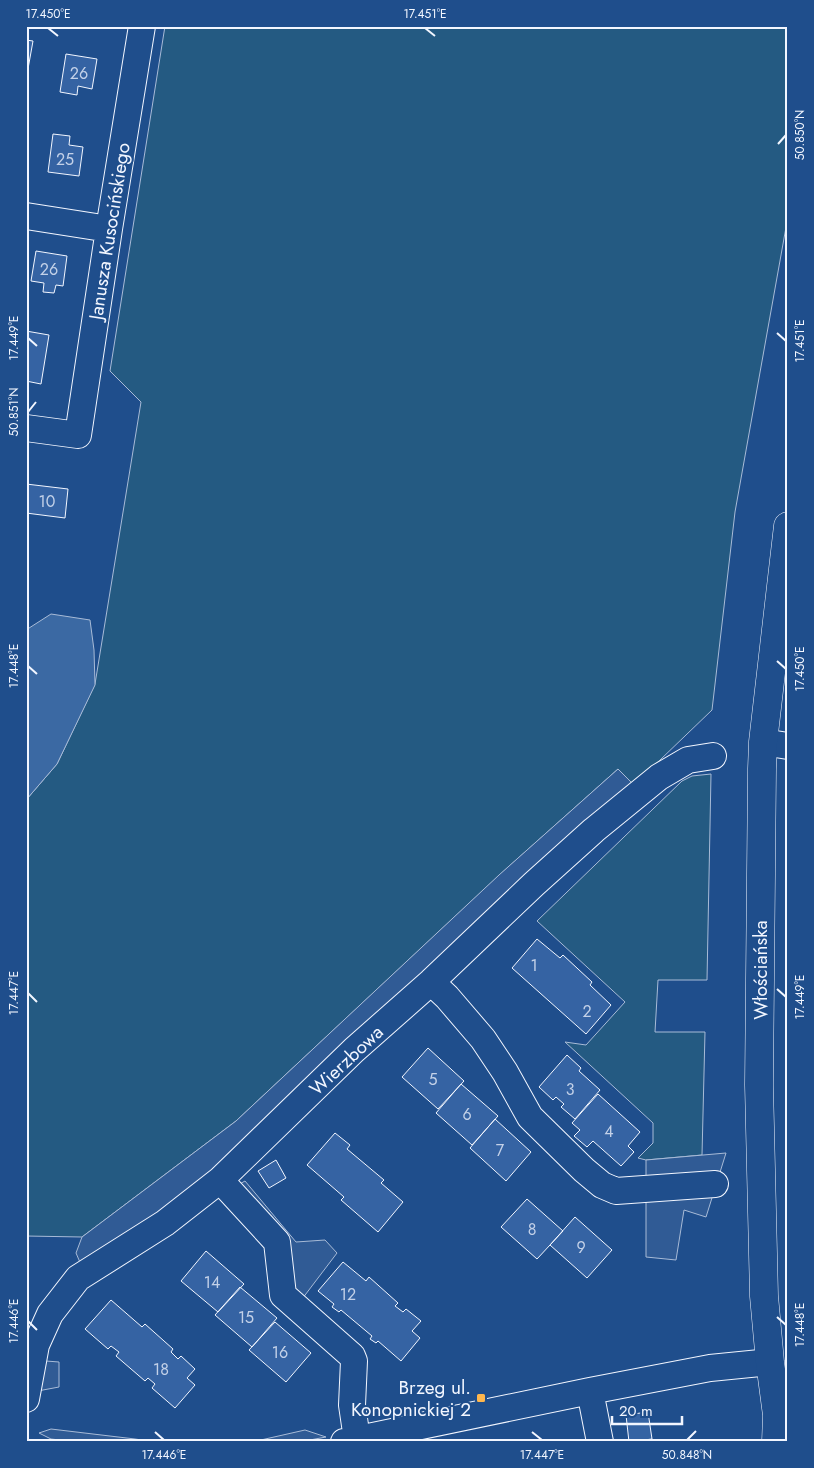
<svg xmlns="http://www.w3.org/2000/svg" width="814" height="1468" viewBox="0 0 814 1468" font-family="Jost,sans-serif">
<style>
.green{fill:#245a82;stroke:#a8bbd7}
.parking{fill:#305b95;stroke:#a8bbd7}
.water{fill:#3b69a3;stroke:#a8bbd7}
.building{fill:#3563a3;stroke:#f2f6ff}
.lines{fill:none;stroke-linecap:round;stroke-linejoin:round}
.minor-casing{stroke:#f2f6ff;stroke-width:28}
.major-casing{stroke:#f2f6ff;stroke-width:29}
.minor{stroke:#1f4e8c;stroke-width:26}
.major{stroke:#1f4e8c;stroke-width:28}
.ticks{fill:none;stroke:#f2f6ff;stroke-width:2}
.poi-dot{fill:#ffb74d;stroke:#1f4e8c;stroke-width:2}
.labels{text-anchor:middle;stroke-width:4;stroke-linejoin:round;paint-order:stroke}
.number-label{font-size:16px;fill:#c3d1e8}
.street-label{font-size:19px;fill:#f2f6ff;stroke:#1f4e8c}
.poi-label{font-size:19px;fill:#f2f6ff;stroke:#1f4e8c;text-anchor:end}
.neatline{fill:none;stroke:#f2f6ff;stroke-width:2}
.ticks-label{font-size:12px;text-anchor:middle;fill:#f2f6ff}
</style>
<rect width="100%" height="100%" fill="#1f4e8c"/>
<path class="green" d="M165 26H788V216L735 512 712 710 634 785 618 769 506 869 236 1121 82 1237 26 1236V800L57 764 95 684 141 402 110 371Z
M711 774 707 980H658L655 1032H705L702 1155 646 1160 638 1158 653 1143V1123L565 1042 586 1045 625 1002 537 921 682 781 692 776Z"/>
<path class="parking" d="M618 769 641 792 225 1175 85 1274 76 1253 82 1237 236 1121 499 875Z
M726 1153 706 1217 684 1210 676 1260 646 1257V1160Z
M245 1181 296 1242 325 1240 337 1253 296 1307 277 1242 229 1190Z
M33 1360 59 1362V1387L27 1393Z
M51 1429 135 1439 155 1442H77L51 1439 39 1433Z
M305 1430 326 1437 299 1442H252Z"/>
<path class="water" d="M51 614 90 620 94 650 95 685 57 764 26 800V630Z"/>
<path class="building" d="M26 40 33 41 26 80Z
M66 54 97 59 92 89 78 86 77 95 60 92Z
M53 134 70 136 69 145 83 147 79 176 48 172Z
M36 251 67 256 63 286 56 285 54 293 43 292 44 283 31 281Z
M26 331 49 335 41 384 26 381Z
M26 484 68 489 65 518 26 513Z
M537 939 560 958 563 955 592 982 590 985 611 1005 586 1034 512 968Z
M428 1048 464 1081 438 1109 402 1077Z
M567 1055 581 1068 579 1071 600 1090 575 1119 561 1107 564 1104 556 1097 553 1100 539 1087Z
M461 1084 498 1116 472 1145 436 1113Z
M598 1094 640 1132 628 1146 634 1152 621 1166 593 1141 587 1147 574 1136 580 1130 572 1123Z
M495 1119 531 1152 506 1181 470 1148Z
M335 1133 350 1145 347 1149 384 1180 381 1183 403 1202 378 1232 341 1200 344 1197 307 1165Z
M276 1160 286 1178 269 1188 258 1171Z
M527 1199 563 1231 537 1259 501 1227Z
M575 1217 612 1250 587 1278 550 1245Z
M206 1251 244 1284 218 1312 181 1281Z
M343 1262 366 1281 369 1277 398 1303 395 1306 403 1312 406 1309 421 1321 412 1331 420 1338 401 1361 378 1341 376 1343 370 1339 372 1336 341 1310 339 1312 332 1307 334 1304 318 1291Z
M240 1287 277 1318 252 1347 215 1315Z
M111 1300 142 1327 145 1324 173 1349 171 1352 178 1359 181 1356 195 1369 187 1378 195 1385 175 1408 152 1388 155 1384 148 1378 145 1381 116 1356 119 1352 111 1346 108 1349 85 1329Z
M275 1322 311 1353 286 1382 249 1350Z
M648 1412 652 1439 629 1442 626 1415Z"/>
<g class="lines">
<g class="minor-casing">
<path id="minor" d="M26 216 109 229
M26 428 78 435 109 229 142 26
M763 742 788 746
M431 982 447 997 483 1039 505 1072 530 1117 584 1170 602 1185 616 1191 715 1184
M220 1180 277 1242 283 1295 352 1356 354 1361 352 1405 357 1439
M590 1391 600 1442
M26 1399 36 1345 50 1314 78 1278 165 1223 220 1180 354 1050 431 982 534 884 594 830 659 777 688 760 713 756
M344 1442 590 1391 710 1368 770 1362"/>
</g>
<g class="major-casing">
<path id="major" d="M776 1442 777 1415 770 1362 764 1296 759 1085 762 769 763 742 788 526"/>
</g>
<use href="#minor" class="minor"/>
<use href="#major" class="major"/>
</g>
<path class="ticks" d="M48 28 58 36M425 28 435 36M778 144 786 135M777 333 786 341M28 338 37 346M28 412 36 402M777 661 786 669M28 666 37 674M777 989 786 997M28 993 37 1002M777 1317 786 1325M28 1321 37 1330M155 1432 164 1440M532 1432 542 1440M687 1440 696 1431"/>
<rect class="poi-dot" x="476" y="1393" width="10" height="10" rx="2.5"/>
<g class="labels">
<g class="number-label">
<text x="79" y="79">26</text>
<text x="65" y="165">25</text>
<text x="49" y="275">26</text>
<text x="47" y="507">10</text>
<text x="534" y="971">1</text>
<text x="587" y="1017">2</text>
<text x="433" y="1085">5</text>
<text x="570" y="1095">3</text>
<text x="467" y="1120">6</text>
<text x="609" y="1137">4</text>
<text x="500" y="1156">7</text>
<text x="532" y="1235">8</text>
<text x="581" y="1253">9</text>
<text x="212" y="1288">14</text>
<text x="348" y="1300">12</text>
<text x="246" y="1323">15</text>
<text x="280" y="1358">16</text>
<text x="161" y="1375">18</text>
</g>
<g class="street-label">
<text transform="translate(109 231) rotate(-81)" y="7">Janusza Kusocińskiego</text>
<text transform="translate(760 970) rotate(-90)" y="7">Włościańska</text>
<text transform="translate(346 1060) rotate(-43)" y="7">Wierzbowa</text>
</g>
<g class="poi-label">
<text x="471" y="1394">Brzeg ul.<tspan x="471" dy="22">Konopnickiej 2</tspan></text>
</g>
</g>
<rect width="814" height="1468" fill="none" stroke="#1f4e8c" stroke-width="55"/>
<path d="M612 1416v8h70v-8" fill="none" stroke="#f2f6ff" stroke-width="2.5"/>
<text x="619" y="1416" font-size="15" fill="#f2f6ff" stroke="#1f4e8c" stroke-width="4" paint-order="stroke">20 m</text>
<rect x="28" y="28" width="758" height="1412" class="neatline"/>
<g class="ticks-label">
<text x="48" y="18">17.450°E</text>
<text x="425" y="18">17.451°E</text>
<text transform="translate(800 135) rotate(-90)" y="4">50.850°N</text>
<text transform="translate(14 338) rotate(-90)" y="4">17.449°E</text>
<text transform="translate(800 341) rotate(-90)" y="4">17.451°E</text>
<text transform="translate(14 412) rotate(-90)" y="4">50.851°N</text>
<text transform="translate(14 666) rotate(-90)" y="4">17.448°E</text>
<text transform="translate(800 669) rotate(-90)" y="4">17.450°E</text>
<text transform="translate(14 993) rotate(-90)" y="4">17.447°E</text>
<text transform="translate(800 997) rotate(-90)" y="4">17.449°E</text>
<text transform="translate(14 1321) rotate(-90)" y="4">17.446°E</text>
<text transform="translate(800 1325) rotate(-90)" y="4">17.448°E</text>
<text x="164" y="1459">17.446°E</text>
<text x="542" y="1459">17.447°E</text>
<text x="687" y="1459">50.848°N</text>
</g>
</svg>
